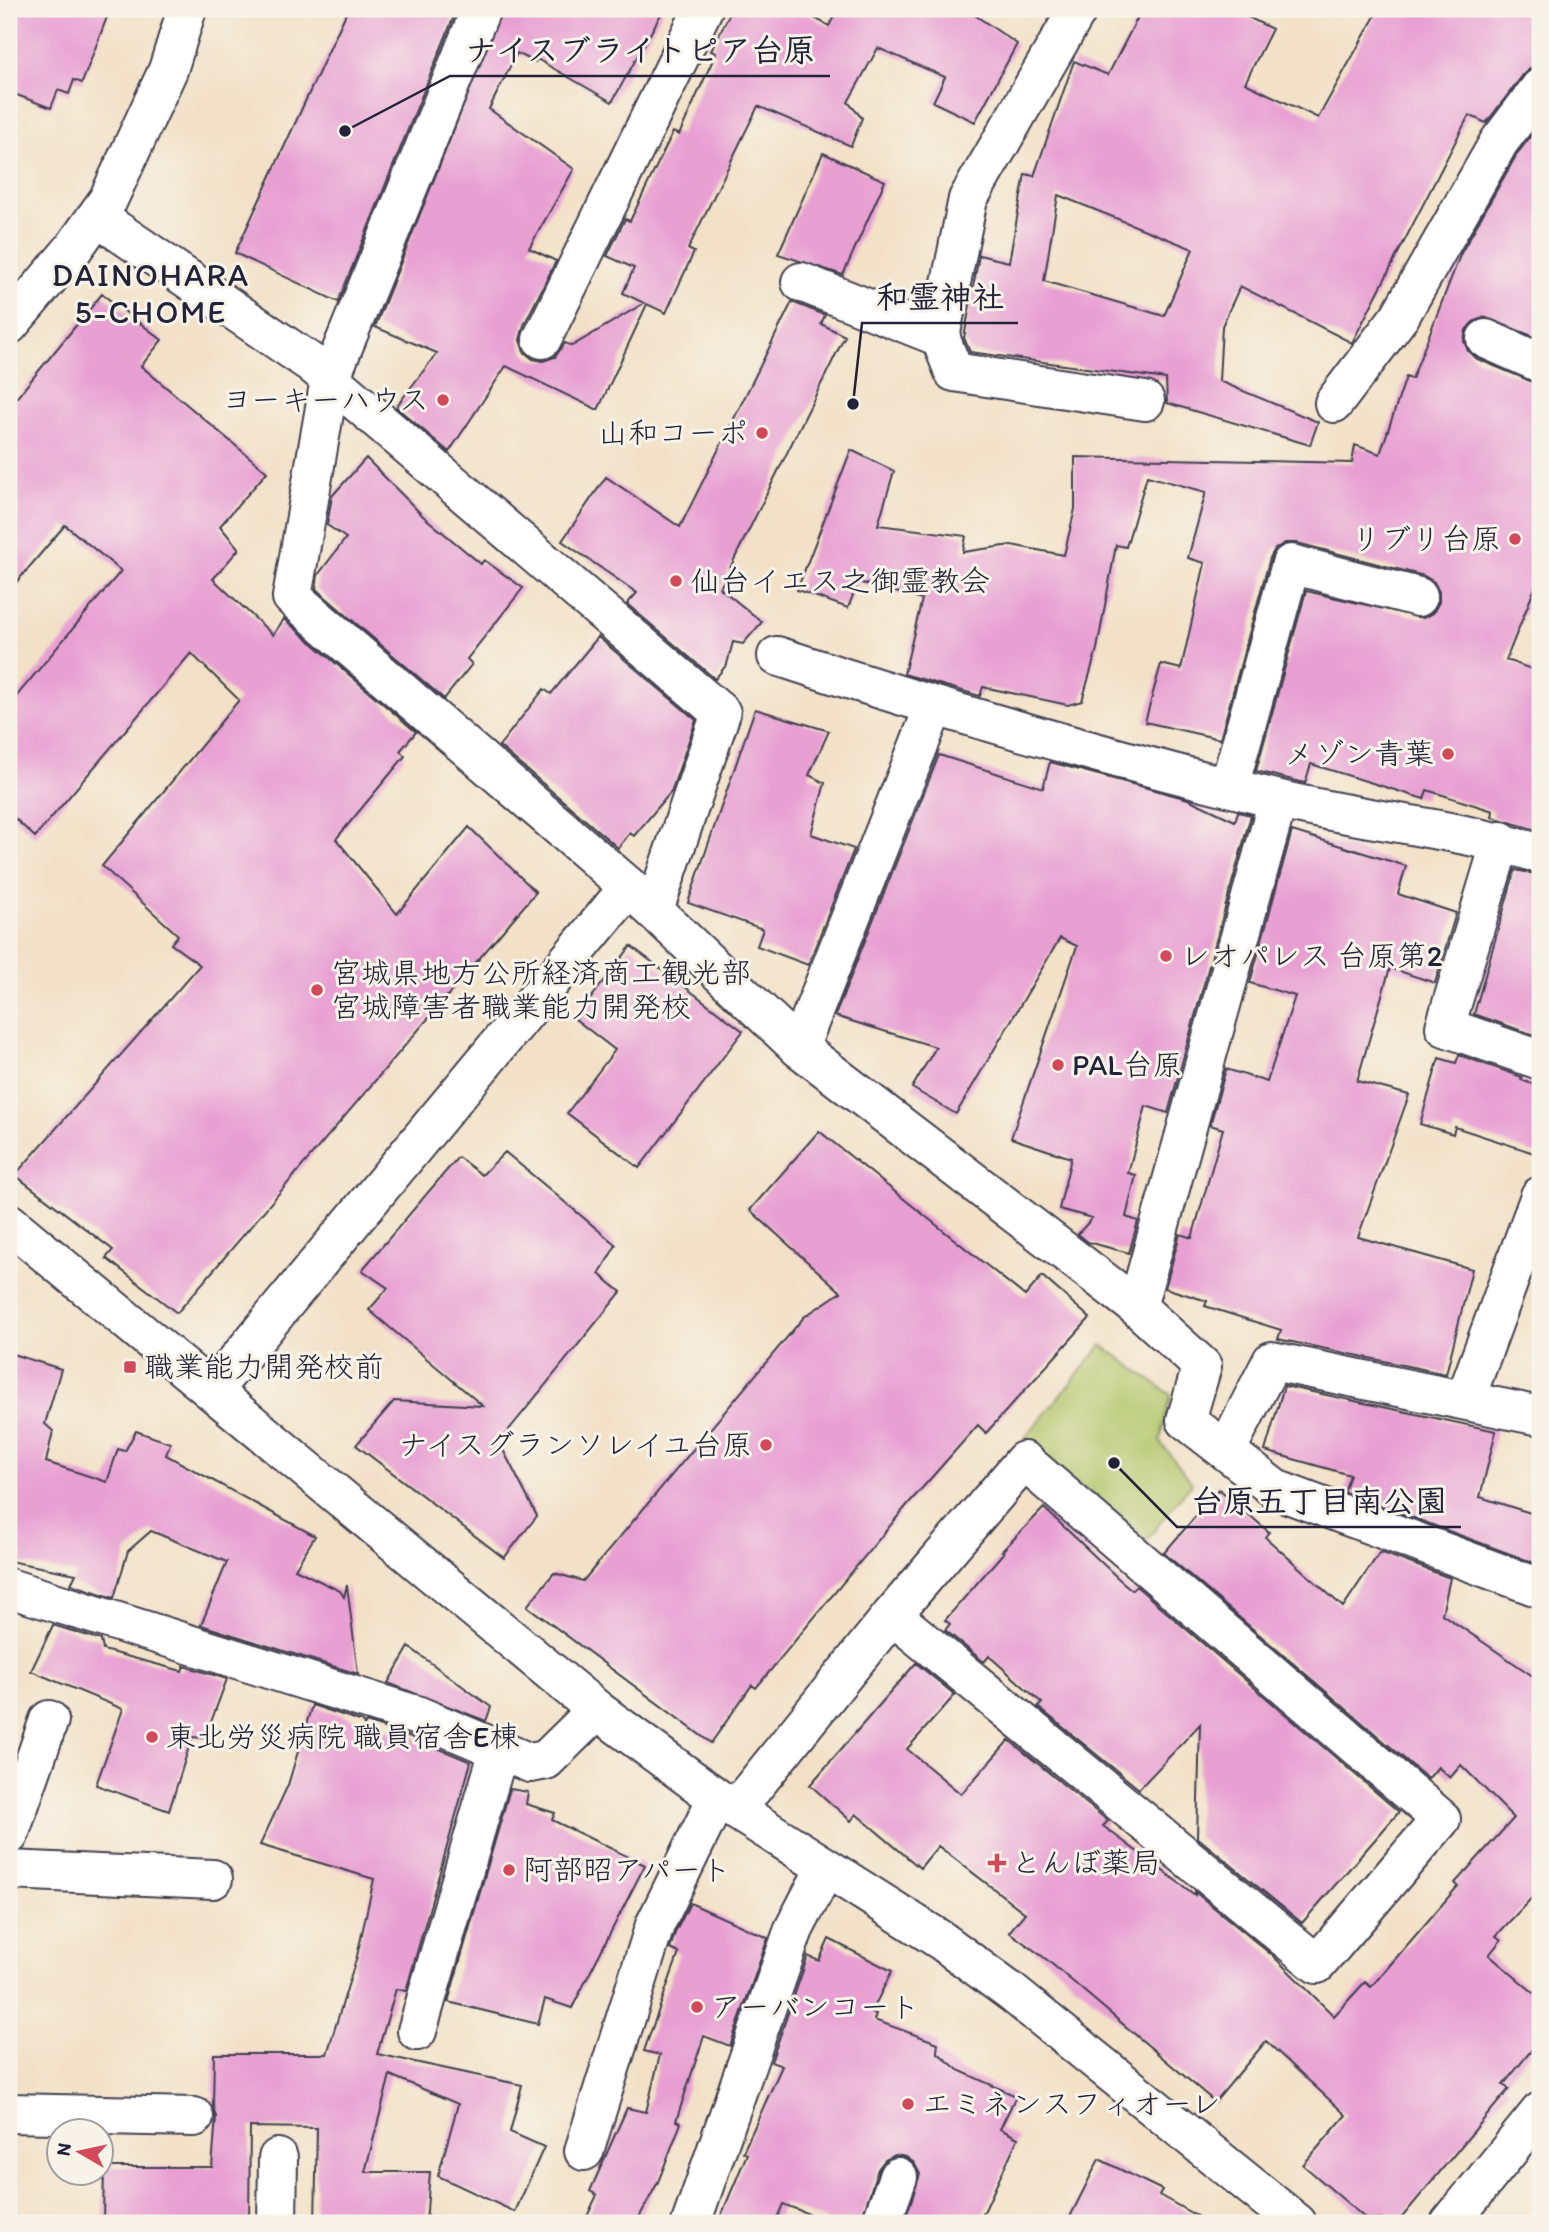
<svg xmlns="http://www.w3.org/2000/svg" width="1549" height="2232" viewBox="0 0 1549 2232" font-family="Itim,'Klee One',sans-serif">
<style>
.green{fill:#b4c66a;stroke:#6b7452;stroke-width:2}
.building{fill:#e8a0d3;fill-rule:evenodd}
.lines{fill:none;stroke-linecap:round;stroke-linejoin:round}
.minor-casing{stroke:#413f50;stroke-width:42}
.minor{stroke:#fff;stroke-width:38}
.poi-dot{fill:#d1495b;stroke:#f7f3e8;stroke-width:2.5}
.labels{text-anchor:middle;stroke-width:6;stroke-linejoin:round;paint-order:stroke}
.poi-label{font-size:30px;fill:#22223b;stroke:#f7f3e8;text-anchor:start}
.neighbourhood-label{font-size:32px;letter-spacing:2px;fill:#22223b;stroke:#f7f3e8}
.leader{fill:none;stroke:#22223b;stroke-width:2.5}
.callout-dot{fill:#22223b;stroke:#f7f3e8;stroke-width:2.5}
.callout-label{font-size:32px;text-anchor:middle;font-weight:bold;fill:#22223b;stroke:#f7f3e8;stroke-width:6;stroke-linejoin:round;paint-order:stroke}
</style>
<rect width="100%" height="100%" fill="#f7f3e8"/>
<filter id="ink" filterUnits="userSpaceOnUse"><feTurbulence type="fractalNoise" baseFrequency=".0143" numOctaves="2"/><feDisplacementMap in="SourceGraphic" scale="14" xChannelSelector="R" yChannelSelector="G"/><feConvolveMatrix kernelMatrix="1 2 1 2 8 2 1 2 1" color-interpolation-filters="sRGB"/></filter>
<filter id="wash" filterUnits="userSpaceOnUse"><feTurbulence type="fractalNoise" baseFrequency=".00686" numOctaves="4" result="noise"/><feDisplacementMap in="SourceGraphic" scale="28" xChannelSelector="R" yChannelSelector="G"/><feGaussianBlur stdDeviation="1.57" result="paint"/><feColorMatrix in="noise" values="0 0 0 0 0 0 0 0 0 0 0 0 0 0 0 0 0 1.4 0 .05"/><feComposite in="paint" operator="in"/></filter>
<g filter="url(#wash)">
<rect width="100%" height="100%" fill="#f3e1c7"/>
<path class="green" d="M1102 1345 1171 1395 1160 1442 1192 1483 1145 1542 1024 1439Z"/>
<g id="blocks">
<path class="building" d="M9 9H110L82 83 74 80 69 94 58 90 51 108 9 92Z
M348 9H457L338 302 235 253Z
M502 9H664L612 102 537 59 535 62 517 53 489 109 574 169 529 248 556 261 524 325 520 340 524 352 533 359 543 361 555 357 565 343 572 346 644 303 623 293 634 268 607 256 625 219 630 221 673 132 679 135 716 53 711 51 732 9H798L829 26 838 9H966L1017 44 975 122 933 102 945 77 878 48 848 102 862 118 851 146 758 106 688 249 694 252 666 313 647 304 598 410 506 366 449 452 396 407 437 353 375 327Z
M1142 9H1232L1272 29 1245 83 1318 118 1379 9H1540V67L1531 68 1523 75 1486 123 1469 115 1352 343 1240 286 1222 326 1219 381 1318 422 1310 445 1167 403 1166 379 970 352 964 338 979 255 1009 262 1025 174 1034 176 1074 61 1108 75ZM1058 195 1193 249 1164 316 1044 281Z
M1540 124V339L1484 317 1473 322 1466 330 1464 341 1468 351 1477 359 1540 385V575L1506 660 1540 672V831L1492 817 1493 811 1427 790 1424 799 1311 764 1305 783 1256 771 1306 591 1423 618 1433 613 1439 602V592L1434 582 1424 576 1297 543H1285L1275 549 1270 558 1220 739 1145 722 1161 664 1181 669 1205 563 1188 558 1206 492 1147 476 1126 547 1116 545 1097 649 1082 701 1068 705 983 687 980 696 904 674 922 599 858 582 848 608 797 590 851 450 894 471 878 525 966 536 963 552 1011 545 1064 555 1075 509V457L1352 463 1355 445 1380 454 1406 377 1412 379 1461 253 1517 154Z
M823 153 885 181 843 275 778 254Z
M102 294 162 340 141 366 267 472 220 526 239 549 213 579 273 635 284 619 416 732 400 751 405 756 336 839 397 914 469 827 536 892 177 1313 106 1258 113 1250 15 1175 200 965 171 944 178 935 102 866 239 700 191 653 35 837 9 813V705L121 571 65 525 9 591V407Z
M792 302 825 315 821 324 845 336 720 588 762 622 743 644 733 642 727 664 715 679 627 604 637 593 562 541 606 477 680 527Z
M366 458 423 516 481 564 484 560 523 588 467 659 472 664 444 699 316 589 318 575 346 538 327 525 332 496Z
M598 637 696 720 671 792 634 836 630 833 618 848 499 746 544 689 551 694Z
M755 709 829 731 809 775 825 783 811 834 854 849 808 965 757 946 763 929 688 903Z
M939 755 1043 788 1050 762 1188 799 1235 821 1238 812 1251 815 1168 1113 1146 1106 1128 1173 1136 1175 1126 1217 1138 1221 1129 1253 1088 1242 1078 1234 1092 1218 1059 1209 1071 1158 1011 1138 1077 946 1060 938 956 1114 912 1088 936 1047 835 1016Z
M1292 831 1406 866 1398 894 1456 913 1435 983 1390 968 1357 1081 1409 1095 1358 1237 1472 1269 1446 1374 1278 1339 1281 1330 1205 1306 1207 1301 1165 1288 1180 1234 1192 1238 1223 1129 1210 1125 1226 1069 1267 1082 1295 996 1250 983Z
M1515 870 1540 875V1027L1537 1036 1474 1014Z
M631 946 743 1031 639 1168 567 1113 615 1050 575 1019Z
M1459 1055 1522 1077 1521 1080 1540 1087V1155L1455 1127 1453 1134 1420 1124 1439 1058 1456 1063Z
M819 1131 1025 1296 1042 1276 1090 1318 986 1433 978 1425 908 1504 756 1688 752 1685 711 1743 527 1606 554 1573 583 1581 804 1317 841 1292 750 1210Z
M505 1152 616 1245 599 1274 621 1292 499 1442 537 1516 504 1558 356 1445 394 1401 483 1406 369 1310 388 1288 362 1270 458 1157 482 1175Z
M9 1353 61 1369 45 1424 53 1431 46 1462 107 1482 118 1449 125 1451 136 1431 170 1443 166 1455 315 1536 295 1569 340 1591 344 1597 347 1585 358 1674 201 1625 227 1562 151 1531 128 1551 114 1598 71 1584 76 1574 9 1561Z
M1284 1386 1496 1431 1480 1497 1540 1516V1565L1344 1492 1350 1475 1265 1451Z
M1219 1489 1269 1532 1265 1537 1343 1607 1380 1552 1450 1578 1442 1614 1540 1681V1889L1496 1936 1501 1940 1489 1955 1540 1998V2040L1503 2085 1509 2089 1399 2221 1366 2219 1303 2165 1346 2115 1266 2041 1215 2102 1046 1959 1009 1932 1025 1913 938 1846 920 1868 856 1814 851 1821 810 1785 916 1663 955 1695 907 1749 961 1794 1009 1740 1108 1821 1103 1826 1195 1895V1892L1273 1956 1334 2016 1365 1982 1371 1987 1458 1886 1455 1883 1514 1818 1461 1765 1450 1778 1438 1767 1428 1779 1164 1553Z
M1044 1508 1120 1580 1132 1590 1136 1586 1399 1812 1302 1923 1197 1837 1200 1724 1139 1789 1038 1707 1042 1703 989 1656 984 1662 945 1630 950 1624 945 1620 1004 1552 1002 1551Z
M53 1625 101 1640 103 1650 182 1671 184 1666 227 1679 205 1738 192 1737 169 1811 96 1785 123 1709 31 1671Z
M409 1647 491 1707 486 1721 388 1683Z
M312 1705 363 1722 364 1726 366 1722 411 1737 471 1762 406 1991 396 1989 377 2054 522 2085 510 2132 544 2147 515 2212 438 2176 458 2104 390 2075 365 2172H430L426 2223H315L317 2128 250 2127 249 2223H103L104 2167H212L216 2117 213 2106 214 2054H327L357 1956 374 1879 260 1845 288 1785Z
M510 1789 528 1792 526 1804 555 1813 552 1820 645 1865 572 2008 545 1999 538 2024 448 2002Z
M690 1903 768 1938 730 2046 704 2036 676 2121 681 2123 658 2182 636 2223H584L597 2195 590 2191 627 2108 646 2112 660 2055 644 2051 679 1953 670 1949 675 1933Z
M829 1939 892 1971 871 2013 876 2014 874 2020 938 2043 937 2052 958 2070 1016 2096 1000 2129 1018 2138 979 2223H904L920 2174 914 2163 906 2157 895 2155 885 2160 878 2169 860 2223H832L783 2204 775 2223H718L747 2154 743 2152 782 2066 771 2062 808 1956 819 1961Z
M1099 2159 1162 2190 1159 2195 1209 2223H1067Z"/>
</g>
</g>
<g filter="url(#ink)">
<use href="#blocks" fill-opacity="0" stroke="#413f50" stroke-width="2"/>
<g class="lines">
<g class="minor-casing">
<path id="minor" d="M1078 9 968 199 940 337 954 372 1145 401
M97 217 311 363 330 379 481 9
M801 282 940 337
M9 325 73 249 108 200 168 70 187 9
M542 339 703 9
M1486 339 1540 363
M1334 403 1400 316 1499 142 1540 88
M777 656C941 710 1108 758 1276 799 1363 821 1454 827 1540 854
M1229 787 1291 564 1418 597
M1501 841 1445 1027 1540 1060
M629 887 292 597 330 379 721 713 654 910
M799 1048 934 707
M9 1223 597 1710 717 1798 942 1941 1011 1992 1297 2223
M1137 1307 1278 800
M212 1391 629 887 799 1048 1137 1307 1202 1366 1186 1420 1275 1489 1540 1588
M1465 1400 1540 1196
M1226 1451 1272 1361 1540 1416
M9 1588 419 1716 530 1763 546 1760 597 1710
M735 1810 892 1615 1024 1461 1441 1819 1317 1964 892 1615
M9 1835 49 1720
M9 1870 213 1879
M417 2031 499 1750
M9 2113 194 2117
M584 2151 655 1925 717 1798
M277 2223 278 2158
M691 2223 794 1929 825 1869
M881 2223 898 2177
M1450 2223 1540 2112"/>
</g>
<use href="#minor" class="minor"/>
</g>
</g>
<g class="poi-dot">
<circle cx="443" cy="400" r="7"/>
<circle cx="762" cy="433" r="7"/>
<circle cx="1515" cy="539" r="7"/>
<circle cx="676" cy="581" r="7"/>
<circle cx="1448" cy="754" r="7"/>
<circle cx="1166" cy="956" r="7"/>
<circle cx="317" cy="990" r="7"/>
<circle cx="1058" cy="1065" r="7"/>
<rect x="123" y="1360" width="14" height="14" rx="3.5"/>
<circle cx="766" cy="1445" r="7"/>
<circle cx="152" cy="1737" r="7"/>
<path d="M993.5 1852.5h7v7h7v7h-7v7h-7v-7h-7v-7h7z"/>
<circle cx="509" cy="1870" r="7"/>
<circle cx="697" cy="2007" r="7"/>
<circle cx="908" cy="2104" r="7"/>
</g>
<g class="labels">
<g class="poi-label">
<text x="429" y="410" text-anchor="end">ヨーキーハウス</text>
<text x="748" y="443" text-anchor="end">山和コーポ</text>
<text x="1501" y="549" text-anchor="end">リブリ台原</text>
<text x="690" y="591">仙台イエス之御霊教会</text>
<text x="1434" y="764" text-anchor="end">メゾン青葉</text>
<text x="1180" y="966">レオパレス 台原第2</text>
<text x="331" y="983">宮城県地方公所経済商工観光部<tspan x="331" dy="34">宮城障害者職業能力開発校</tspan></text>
<text x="1072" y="1075">PAL台原</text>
<text x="144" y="1377">職業能力開発校前</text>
<text x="752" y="1455" text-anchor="end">ナイスグランソレイユ台原</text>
<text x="166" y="1747">東北労災病院 職員宿舎E棟</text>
<text x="1011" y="1873">とんぼ薬局</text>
<text x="523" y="1880">阿部昭アパート</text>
<text x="711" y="2017">アーバンコート</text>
<text x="922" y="2114">エミネンスフィオーレ</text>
</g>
<g class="neighbourhood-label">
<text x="151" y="286">DAINOHARA<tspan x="151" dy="37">5-CHOME</tspan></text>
</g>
</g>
<path class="leader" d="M345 131L450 76H830M853 404L862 323H1018M1114 1463L1177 1527H1461"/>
<g class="callout-dot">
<circle cx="345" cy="131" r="7"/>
<circle cx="853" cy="404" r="7"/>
<circle cx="1114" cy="1463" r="7"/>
</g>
<g class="callout-label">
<text x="640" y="61">ナイスブライトピア台原</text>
<text x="940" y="308">和霊神社</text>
<text x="1319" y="1512">台原五丁目南公園</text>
</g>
<rect width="1549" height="2232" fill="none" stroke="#f7f3e8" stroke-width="35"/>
<g transform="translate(80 2152) rotate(279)"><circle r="33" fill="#f7f3e8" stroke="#a29fa3" stroke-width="2"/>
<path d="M0-5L12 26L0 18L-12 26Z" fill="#d1495b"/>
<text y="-10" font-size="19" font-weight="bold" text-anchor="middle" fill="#22223b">N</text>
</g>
</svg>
